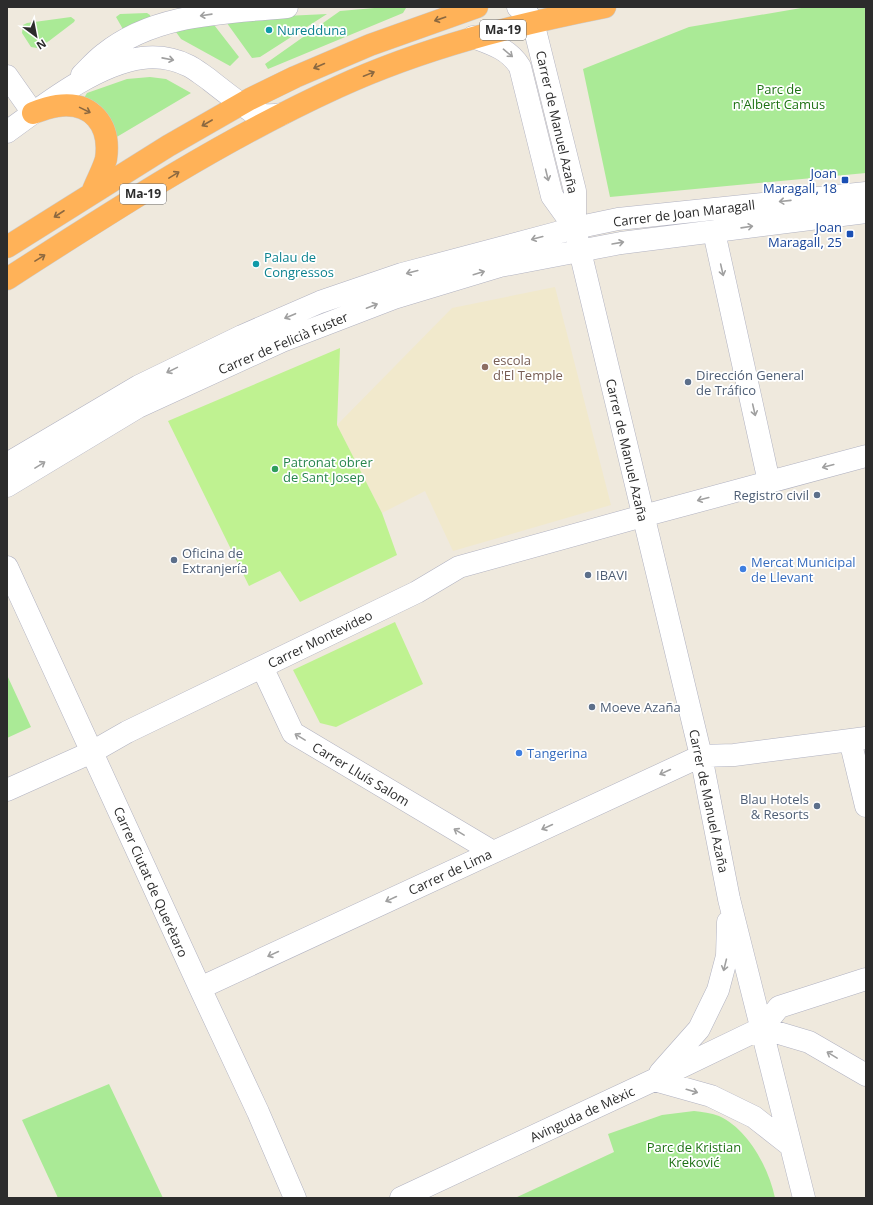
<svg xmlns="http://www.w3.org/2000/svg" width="873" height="1205" viewBox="0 0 873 1205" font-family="'Open Sans',sans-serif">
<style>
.education{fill:#f1e9cc}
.green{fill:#aaea96}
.pitch{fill:#bff291}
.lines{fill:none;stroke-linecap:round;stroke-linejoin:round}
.minor-casing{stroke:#b1b2c1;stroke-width:23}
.highway-casing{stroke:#ccc;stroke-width:23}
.minor{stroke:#fff;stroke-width:22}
.highway{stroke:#ffb258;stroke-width:22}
.oneway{stroke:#a0a0a0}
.oneway2{stroke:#8b6840}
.culture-dot{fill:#0f9aa8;stroke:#fff;stroke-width:1.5}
.transit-dot{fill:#1a4fb4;stroke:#fff;stroke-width:1.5}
.education-dot{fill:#8d6e63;stroke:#fff;stroke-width:1.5}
.service-dot{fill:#5c6f8a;stroke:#fff;stroke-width:1.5}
.leisure-dot{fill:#2e9e5b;stroke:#fff;stroke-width:1.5}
.shop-dot{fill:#3f7fe0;stroke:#fff;stroke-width:1.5}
.labels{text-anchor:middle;stroke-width:3.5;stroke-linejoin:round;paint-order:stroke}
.shield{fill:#fff;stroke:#6b6b6b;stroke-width:1}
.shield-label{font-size:12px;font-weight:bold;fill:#2c2c2c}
.culture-label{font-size:13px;fill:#0d838f;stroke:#fff;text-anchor:start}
.park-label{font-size:13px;fill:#1e7114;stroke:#fff}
.street-label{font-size:13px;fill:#2c2c2c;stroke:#fff}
.transit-label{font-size:13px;fill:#164399;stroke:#fff;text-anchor:end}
.education-label{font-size:13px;fill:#785e54;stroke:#fff;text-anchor:start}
.service-label{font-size:13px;fill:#4e5e75;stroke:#fff;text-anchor:start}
.leisure-label{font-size:13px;fill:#27864d;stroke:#fff;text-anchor:start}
.shop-label{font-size:13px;fill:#366cbe;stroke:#fff;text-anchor:start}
</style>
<rect width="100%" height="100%" fill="#efe9dd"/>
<path class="education" d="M555 287 611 505 453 551 425 491 382 513 337 425 452 308Z"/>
<path class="green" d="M386 7 406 8 403 13 268 69 265 64 340 11Z
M807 7H866V173L610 197 583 69 689 27Z
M147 13 150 15 152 21 124 31 116 17 120 14Z
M327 14 260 57 252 58 224 19Z
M71 17 75 20 74 22 49 41 37 48 31 47 22 33 23 25 27 23Z
M211 21 239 57 230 66 181 39 176 32 180 25Z
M150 77 166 79 191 93 115 138 84 98 87 93 127 79Z
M7 675 31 727 7 738Z
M109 1084 163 1198H58L22 1120Z
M694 1111C702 1112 711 1113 719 1116 748 1129 769 1168 775 1198H515L614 1152 608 1134 662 1115Z"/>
<path class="pitch" d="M340 348 337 425 382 513 397 555 300 602 280 571 249 586 168 421Z
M395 622 423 684 336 727 320 723 293 670Z"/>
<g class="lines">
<g class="minor-casing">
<path id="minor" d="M518 7 527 13 533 22 575 191V228L580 251 701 756 729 899 804 1198
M473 37C492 44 509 49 520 67L552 196 575 228
M82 75C89 68 96 60 104 54 155 13 224 13 287 7
M7 76 33 113
M7 132C44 105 96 64 142 58 158 56 175 59 189 66 195 69 201 74 207 78 221 89 236 101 251 111 262 116 270 116 282 114
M714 232 769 482
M7 464 139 386 242 336 320 302 402 274 575 228 618 219 866 193
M7 486 138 407 282 341 394 298 500 266 621 243 866 212
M7 567 200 988 258 1112 295 1198
M262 667 293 733 493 852
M850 740 866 806
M7 790 92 752 127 732 417 592 459 567 643 516 866 456
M200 988 701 756 734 755 866 738
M762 1028 809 1042 866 1075
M660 1073 699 1029 718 990 727 956 728 922
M654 1080 711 1096 754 1117 791 1146
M401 1198 654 1080 762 1028 779 1007 866 979"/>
</g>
<g class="highway-casing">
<path id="highway" d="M33 113C41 110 49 107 57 106 92 101 111 125 106 159 103 170 96 182 92 193
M7 247 168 146 250 99 295 77 370 45 477 7
M7 279C114 210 222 140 338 87 423 48 514 25 605 7"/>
</g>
<use href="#minor" class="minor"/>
<use href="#highway" class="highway"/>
</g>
<defs><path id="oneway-shaft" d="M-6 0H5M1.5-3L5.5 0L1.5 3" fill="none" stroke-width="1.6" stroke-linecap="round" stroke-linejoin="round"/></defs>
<g class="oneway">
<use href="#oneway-shaft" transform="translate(206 15) rotate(172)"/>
<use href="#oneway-shaft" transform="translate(508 53) rotate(40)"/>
<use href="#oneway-shaft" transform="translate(168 59) rotate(11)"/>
<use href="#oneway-shaft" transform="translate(547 175) rotate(76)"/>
<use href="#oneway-shaft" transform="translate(785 201) rotate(174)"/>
<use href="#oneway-shaft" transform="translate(747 227) rotate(-8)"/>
<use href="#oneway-shaft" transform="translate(537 238) rotate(165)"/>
<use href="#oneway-shaft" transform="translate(618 243) rotate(-10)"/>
<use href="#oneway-shaft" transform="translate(722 270) rotate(77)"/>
<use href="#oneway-shaft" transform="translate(412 272) rotate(165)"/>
<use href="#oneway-shaft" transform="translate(479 273) rotate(-17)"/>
<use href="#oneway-shaft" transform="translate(372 306) rotate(-21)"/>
<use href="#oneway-shaft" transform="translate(290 316) rotate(157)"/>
<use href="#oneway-shaft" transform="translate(172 370) rotate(154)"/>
<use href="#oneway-shaft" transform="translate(754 410) rotate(77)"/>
<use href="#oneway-shaft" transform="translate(40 465) rotate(-32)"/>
<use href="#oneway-shaft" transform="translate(828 466) rotate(165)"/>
<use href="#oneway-shaft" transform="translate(703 499) rotate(165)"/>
<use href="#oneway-shaft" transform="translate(300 737) rotate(-149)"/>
<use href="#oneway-shaft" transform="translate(665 772) rotate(155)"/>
<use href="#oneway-shaft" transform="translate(547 827) rotate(155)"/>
<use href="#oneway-shaft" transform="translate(459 832) rotate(-149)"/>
<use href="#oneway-shaft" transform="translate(391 899) rotate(155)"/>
<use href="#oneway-shaft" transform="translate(273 954) rotate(155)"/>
<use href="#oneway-shaft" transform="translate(725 965) rotate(104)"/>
<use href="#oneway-shaft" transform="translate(832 1055) rotate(-149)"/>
<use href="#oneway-shaft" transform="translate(692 1091) rotate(16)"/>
</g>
<g class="oneway2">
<use href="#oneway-shaft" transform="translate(440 19) rotate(161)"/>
<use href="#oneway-shaft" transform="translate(319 66) rotate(156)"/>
<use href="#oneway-shaft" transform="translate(369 74) rotate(-22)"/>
<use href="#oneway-shaft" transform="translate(85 110) rotate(26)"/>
<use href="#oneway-shaft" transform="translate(207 123) rotate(150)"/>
<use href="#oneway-shaft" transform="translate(174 175) rotate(-31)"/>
<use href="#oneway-shaft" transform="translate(59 214) rotate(147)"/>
<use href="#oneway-shaft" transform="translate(40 258) rotate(-32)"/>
</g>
<g class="culture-dot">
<circle cx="269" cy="30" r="4"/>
<circle cx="256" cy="264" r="4"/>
</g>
<g class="transit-dot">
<rect x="841" y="176" width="8" height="8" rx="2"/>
<rect x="846" y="230" width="8" height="8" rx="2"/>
</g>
<circle class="education-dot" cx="485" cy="367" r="4"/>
<g class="service-dot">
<circle cx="688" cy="382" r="4"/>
<circle cx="817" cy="495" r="4"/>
<circle cx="174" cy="560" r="4"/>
<circle cx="588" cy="575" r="4"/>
<circle cx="592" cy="707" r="4"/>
<circle cx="817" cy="806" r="4"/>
</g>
<circle class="leisure-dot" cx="275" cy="469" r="4"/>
<g class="shop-dot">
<circle cx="743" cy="569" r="4"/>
<circle cx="519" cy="753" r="4"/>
</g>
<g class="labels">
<g class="shield">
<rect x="480" y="20" width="46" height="20" rx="3"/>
<rect x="120" y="184" width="46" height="20" rx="3"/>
</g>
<g class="shield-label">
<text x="503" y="34">Ma-19</text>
<text x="143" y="198">Ma-19</text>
</g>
<g class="culture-label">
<text x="277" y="35">Nuredduna</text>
<text x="264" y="262">Palau de<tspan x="264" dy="15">Congressos</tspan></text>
</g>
<g class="park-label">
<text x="779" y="94">Parc de<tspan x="779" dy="15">n'Albert Camus</tspan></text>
<text x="694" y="1152">Parc de Kristian<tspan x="694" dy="15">Kreković</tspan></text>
</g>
<g class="street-label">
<text transform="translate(557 122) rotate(77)" y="5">Carrer de Manuel Azaña</text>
<text transform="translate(684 213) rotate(-7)" y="5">Carrer de Joan Maragall</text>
<text transform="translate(283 343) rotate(-23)" y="5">Carrer de Felicià Fuster</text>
<text transform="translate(627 450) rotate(77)" y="5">Carrer de Manuel Azaña</text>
<text transform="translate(320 639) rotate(-26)" y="5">Carrer Montevideo</text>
<text transform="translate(361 774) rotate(31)" y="5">Carrer Lluís Salom</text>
<text transform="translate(709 801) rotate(78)" y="5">Carrer de Manuel Azaña</text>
<text transform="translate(450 872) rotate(-25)" y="5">Carrer de Lima</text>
<text transform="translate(151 882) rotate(66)" y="5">Carrer Ciutat de Querètaro</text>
<text transform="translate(582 1114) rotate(-25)" y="5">Avinguda de Mèxic</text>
</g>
<g class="transit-label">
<text x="837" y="178">Joan<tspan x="837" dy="15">Maragall, 18</tspan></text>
<text x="842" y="232">Joan<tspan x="842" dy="15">Maragall, 25</tspan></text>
</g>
<g class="education-label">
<text x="493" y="365">escola<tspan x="493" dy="15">d'El Temple</tspan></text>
</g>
<g class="service-label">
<text x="696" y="380">Dirección General<tspan x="696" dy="15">de Tráfico</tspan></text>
<text x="809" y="500" text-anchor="end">Registro civil</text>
<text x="182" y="558">Oficina de<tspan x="182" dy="15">Extranjería</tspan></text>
<text x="596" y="580">IBAVI</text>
<text x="600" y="712">Moeve Azaña</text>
<text x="809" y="804" text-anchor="end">Blau Hotels<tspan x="809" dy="15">&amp; Resorts</tspan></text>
</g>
<g class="leisure-label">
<text x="283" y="467">Patronat obrer<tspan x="283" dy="15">de Sant Josep</tspan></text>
</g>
<g class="shop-label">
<text x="751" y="567">Mercat Municipal<tspan x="751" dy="15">de Llevant</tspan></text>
<text x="527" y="758">Tangerina</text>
</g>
</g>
<rect width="873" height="1205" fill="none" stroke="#2c2c2c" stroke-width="16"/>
<g transform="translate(36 36) rotate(148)" stroke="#ffffff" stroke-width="3" paint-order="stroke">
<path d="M0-3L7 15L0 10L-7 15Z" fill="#2c2c2c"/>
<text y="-6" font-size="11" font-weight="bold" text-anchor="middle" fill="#2c2c2c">N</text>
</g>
</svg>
